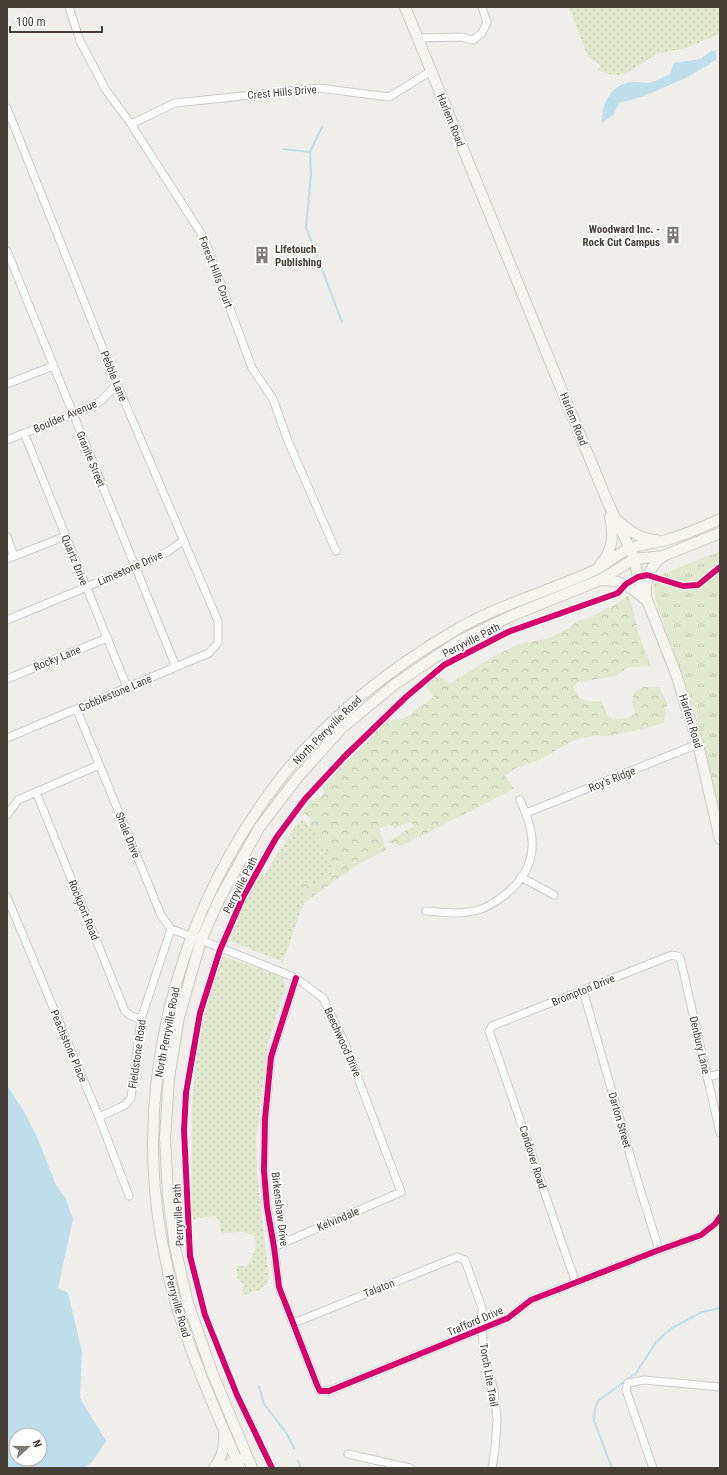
<svg xmlns="http://www.w3.org/2000/svg" width="727" height="1475" viewBox="0 0 727 1475" font-family="'Roboto Condensed',sans-serif">
<style>
.grass{fill:url(#grass-dots)}
.forest{fill:url(#forest-crowns)}
.park{fill:url(#park-tufts)}
.water{fill:#bedeeb;fill-rule:evenodd}
.lines{fill:none;stroke-linecap:round;stroke-linejoin:round}
.stream{stroke:#bedeeb;stroke-width:2}
.street-casing{stroke:#cdcac7;stroke-width:9}
.secondary-casing{stroke:#cecac2;stroke-width:12}
.street{stroke:#fdfcfc;stroke-width:7}
.secondary{stroke:#f6f4ef;stroke-width:10}
.cycleway-casing{stroke:#fff;stroke-width:8}
.cycleway{stroke:#d6006c;stroke-width:6}
.labels{text-anchor:middle;stroke-width:3.5;stroke-linejoin:round;paint-order:stroke}
.street-label{font-size:11px;fill:#463f37;stroke:#fff}
.poi-label{font-size:11px;font-weight:bold;fill:#463f37;stroke:#fff;text-anchor:end}
</style>
<defs>
<pattern id="grass-dots" width="8" height="8" patternUnits="userSpaceOnUse"><rect width="8" height="8" fill="#e0e8cd"/><path d="M2 2h.1M6 6h.1" fill="none" stroke="#c2c8b1" stroke-width="1.8" stroke-linecap="round"/></pattern>
<pattern id="forest-crowns" width="20" height="18" patternUnits="userSpaceOnUse"><rect width="20" height="18" fill="#e0e8cd"/><path d="M2 6a3 3 0 1 1 6 0M12 15a3 3 0 1 1 6 0" fill="none" stroke="#c2c8b1"/></pattern>
<pattern id="park-tufts" width="24" height="20" patternUnits="userSpaceOnUse"><rect width="24" height="20" fill="#e0e8cd"/><path d="M3 7l-1-3M5 7V3M7 7l1-3M15 17l-1-3M17 17v-4M19 17l1-3" fill="none" stroke="#c2c8b1"/></pattern>
</defs>
<rect width="100%" height="100%" fill="#f0eeeb"/>
<path class="grass" d="M569 7H720V34L686 48 656 54 629 72 620 75H612L598 70 600 65 588 57Z
M303 819 328 847 332 874 314 887 303 882 306 895 305 902 301 910 283 962 225 939 243 901 259 871 264 875 295 827Z
M222 956 281 976 283 978 286 988 268 1043 256 1140 257 1173 269 1278 262 1289 242 1296 243 1284 237 1277 236 1266H247C253 1258 263 1235 247 1233 241 1231 229 1233 221 1233L220 1223 216 1216 204 1217 193 1220 191 1210 192 1101 196 1064 203 1020 218 964Z"/>
<path class="forest" d="M629 595 640 638 651 666 626 668 616 676 578 682 573 686C578 701 587 702 601 701L606 713 613 720 627 718 635 714 632 702 634 692 644 687H659L667 703 664 723 644 729 609 736H593L572 741 541 759 514 769 505 776 514 789 401 846 387 842 414 826 411 822 395 828 389 825 379 829 386 850 360 863 305 902 306 895 302 882 314 887 332 874C329 850 324 845 310 828V818L303 812 306 804 325 793 322 789C336 771 349 759 365 745 372 738 378 727 386 722 392 719 399 721 404 718 415 712 424 703 434 697L426 686 436 676 450 683 496 655 519 644 549 638 569 628 579 620 586 619 616 604Z"/>
<path class="park" d="M720 551V824L696 713 656 602 653 578Z"/>
<path class="water" d="M716 50V60L686 78 641 97 619 103 614 114 602 123C601 105 611 84 631 82 638 81 646 84 653 82 658 80 664 77 670 74L674 63 700 59 711 51Z
M7 1087 9 1088 25 1113 37 1137 56 1185 66 1199 73 1219 58 1288 68 1293 82 1352 80 1398 106 1441 93 1461 84 1468H7ZM16 1435H40V1459H16Z"/>
<g class="lines">
<path class="stream" d="M322 127 310 152 311 175 306 227 342 322
M283 149 310 152
M259 1386 264 1404 287 1434 294 1448
M298 1461 301 1468
M612 1468 594 1421 595 1409 598 1401 636 1373 656 1342 672 1328 702 1312 720 1308"/>
<g class="street-casing">
<path id="street" d="M69 7 80 41 106 90 131 124 204 238 252 368 273 399 288 441 336 551
M419 38 461 37 473 40 482 33 487 22 482 7
M7 108 117 384 218 621V643L209 653 7 738
M131 124 175 103 195 101 319 88 389 97 431 71
M7 251 176 667
M7 384 53 366
M24 433 127 687
M7 440 73 414 101 401 117 384
M7 537 14 556
M7 559 66 536
M7 620 135 567 167 552 184 540
M7 679 107 638
M77 710 161 915 171 929 201 940 296 978 323 998 346 1046 401 1192 274 1247
M36 792 125 1011 131 1016 141 1019
M526 813 698 744
M7 815 18 800 99 765
M521 877 554 895
M7 897 99 1117 129 1196
M426 911C445 913 463 915 481 909 488 907 495 902 502 897 528 878 538 854 529 823 526 815 524 808 520 800
M296 978 271 1057 265 1119 264 1171 267 1207 274 1247 279 1287 317 1385 320 1391H329L508 1318 531 1300 659 1250 701 1235 715 1224 720 1217
M583 990 634 1169 659 1250
M707 1077 720 1074
M99 1117 125 1105 131 1098 141 1019 171 929
M576 1283C546 1199 519 1115 489 1031L492 1026 672 955 680 957 720 1133
M294 1323 457 1257 465 1260 482 1308 483 1350 494 1391 497 1419 495 1449 492 1468
M348 1454 410 1468
M653 1468 626 1390 628 1383 644 1380 720 1387"/>
</g>
<g class="secondary-casing">
<path id="secondary" d="M405 7 608 503 630 549 634 559 638 577 676 674 698 744 720 839
M618 521C630 531 640 539 656 540
M600 565C613 551 614 535 610 517
M600 580C621 580 630 586 646 600
M646 595C645 579 650 566 663 556
M214 1468C222 1458 225 1447 224 1434
M220 1468 242 1459
M240 1468C219 1418 196 1368 180 1316 171 1290 166 1263 161 1236 134 1081 178 917 271 791 319 725 384 672 454 631 498 605 547 592 593 571 606 565 617 553 631 548 644 543 660 543 673 538 689 533 705 526 720 519
M252 1468 212 1372 188 1303 175 1247 168 1195 165 1138 169 1078 179 1017 201 940 220 898 259 828 298 777 341 729 394 685 459 641 511 616 600 580 634 559 663 556 720 533"/>
</g>
<use href="#street" class="street"/>
<use href="#secondary" class="secondary"/>
<g class="cycleway-casing">
<path id="cycleway" d="M296 978 271 1057 265 1119 264 1171 267 1207 274 1247 279 1287 317 1385 320 1391H329L508 1318 531 1300 659 1250 701 1235 715 1224 720 1217
M272 1468 237 1395 205 1315 190 1256 184 1130 186 1093 200 1013 220 950 243 897 276 838 305 799 344 757 406 697 444 665 508 632 618 593 626 584 638 577 647 575 683 586 698 585 720 567"/>
</g>
<use href="#cycleway" class="cycleway"/>
</g>
<defs>
<g id="building-bare" transform="scale(1.38)"><path d="M-4-6H4V6H1V3H-1V6H-4ZM-2.5-4.3h1.7v1.8h-1.7ZM.8-4.3h1.7v1.8H.8ZM-2.5-1h1.7V.8h-1.7ZM.8-1h1.7V.8H.8Z" fill="#827c76" stroke="#fff" stroke-width="2.5" paint-order="stroke"/></g>
</defs>
<g fill-rule="evenodd">
<use href="#building-bare" x="673" y="235"/>
<use href="#building-bare" x="262" y="255"/>
</g>
<g class="labels">
<g class="street-label">
<text transform="translate(282 92) rotate(-5)" y="4">Crest Hills Drive</text>
<text transform="translate(451 120) rotate(68)" y="4">Harlem Road</text>
<text transform="translate(216 272) rotate(69)" y="4">Forest Hills Court</text>
<text transform="translate(114 376) rotate(68)" y="4">Pebble Lane</text>
<text transform="translate(65 416) rotate(-23)" y="4">Boulder Avenue</text>
<text transform="translate(574 419) rotate(68)" y="4">Harlem Road</text>
<text transform="translate(91 459) rotate(68)" y="4">Granite Street</text>
<text transform="translate(75 560) rotate(68)" y="4">Quartz Drive</text>
<text transform="translate(130 568) rotate(-24)" y="4">Limestone Drive</text>
<text transform="translate(471 640) rotate(-27)" y="4">Perryville Path</text>
<text transform="translate(57 658) rotate(-22)" y="4">Rocky Lane</text>
<text transform="translate(115 693) rotate(-23)" y="4">Cobblestone Lane</text>
<text transform="translate(691 721) rotate(73)" y="4">Harlem Road</text>
<text transform="translate(327 730) rotate(-45)" y="4">North Perryville Road</text>
<text transform="translate(612 779) rotate(-22)" y="4">Roy's Ridge</text>
<text transform="translate(128 835) rotate(68)" y="4">Shale Drive</text>
<text transform="translate(240 885) rotate(-63)" y="4">Perryville Path</text>
<text transform="translate(84 910) rotate(68)" y="4">Rockport Road</text>
<text transform="translate(583 990) rotate(-22)" y="4">Brompton Drive</text>
<text transform="translate(167 1032) rotate(-79)" y="4">North Perryville Road</text>
<text transform="translate(343 1042) rotate(66)" y="4">Beechwood Drive</text>
<text transform="translate(700 1045) rotate(77)" y="4">Denbury Lane</text>
<text transform="translate(69 1046) rotate(67)" y="4">Peachstone Place</text>
<text transform="translate(137 1054) rotate(-82)" y="4">Fieldstone Road</text>
<text transform="translate(620 1120) rotate(74)" y="4">Darton Street</text>
<text transform="translate(533 1157) rotate(72)" y="4">Candover Road</text>
<text transform="translate(280 1209) rotate(83)" y="4">Birkenshaw Drive</text>
<text transform="translate(178 1215) rotate(-93)" y="4">Perryville Path</text>
<text transform="translate(338 1219) rotate(-23)" y="4">Kelvindale</text>
<text transform="translate(379 1288) rotate(-22)" y="4">Talaton</text>
<text transform="translate(178 1306) rotate(74)" y="4">Perryville Road</text>
<text transform="translate(475 1321) rotate(-23)" y="4">Trafford Drive</text>
<text transform="translate(489 1375) rotate(80)" y="4">Torch Lite Trail</text>
</g>
<g class="poi-label">
<text x="660" y="233">Woodward Inc. -<tspan x="660" dy="13">Rock Cut Campus</tspan></text>
<text x="275" y="253" text-anchor="start">Lifetouch<tspan x="275" dy="13">Publishing</tspan></text>
</g>
</g>
<rect width="727" height="1475" fill="none" stroke="#463f37" stroke-width="16"/>
<g transform="translate(28 1447) rotate(69)"><circle r="19" fill="#ffffff" stroke="#b5b2af"/>
<path d="M0-3L7 15L0 10L-7 15Z" fill="#827c76"/>
<text y="-6" font-size="11" font-weight="bold" text-anchor="middle" fill="#463f37">N</text>
</g>
<path d="M10 26v6h92v-6" fill="none" stroke="#463f37" stroke-width="2"/>
<text x="16" y="26" font-size="12" fill="#463f37" stroke="#ffffff" stroke-width="3" paint-order="stroke">100 m</text>
</svg>
